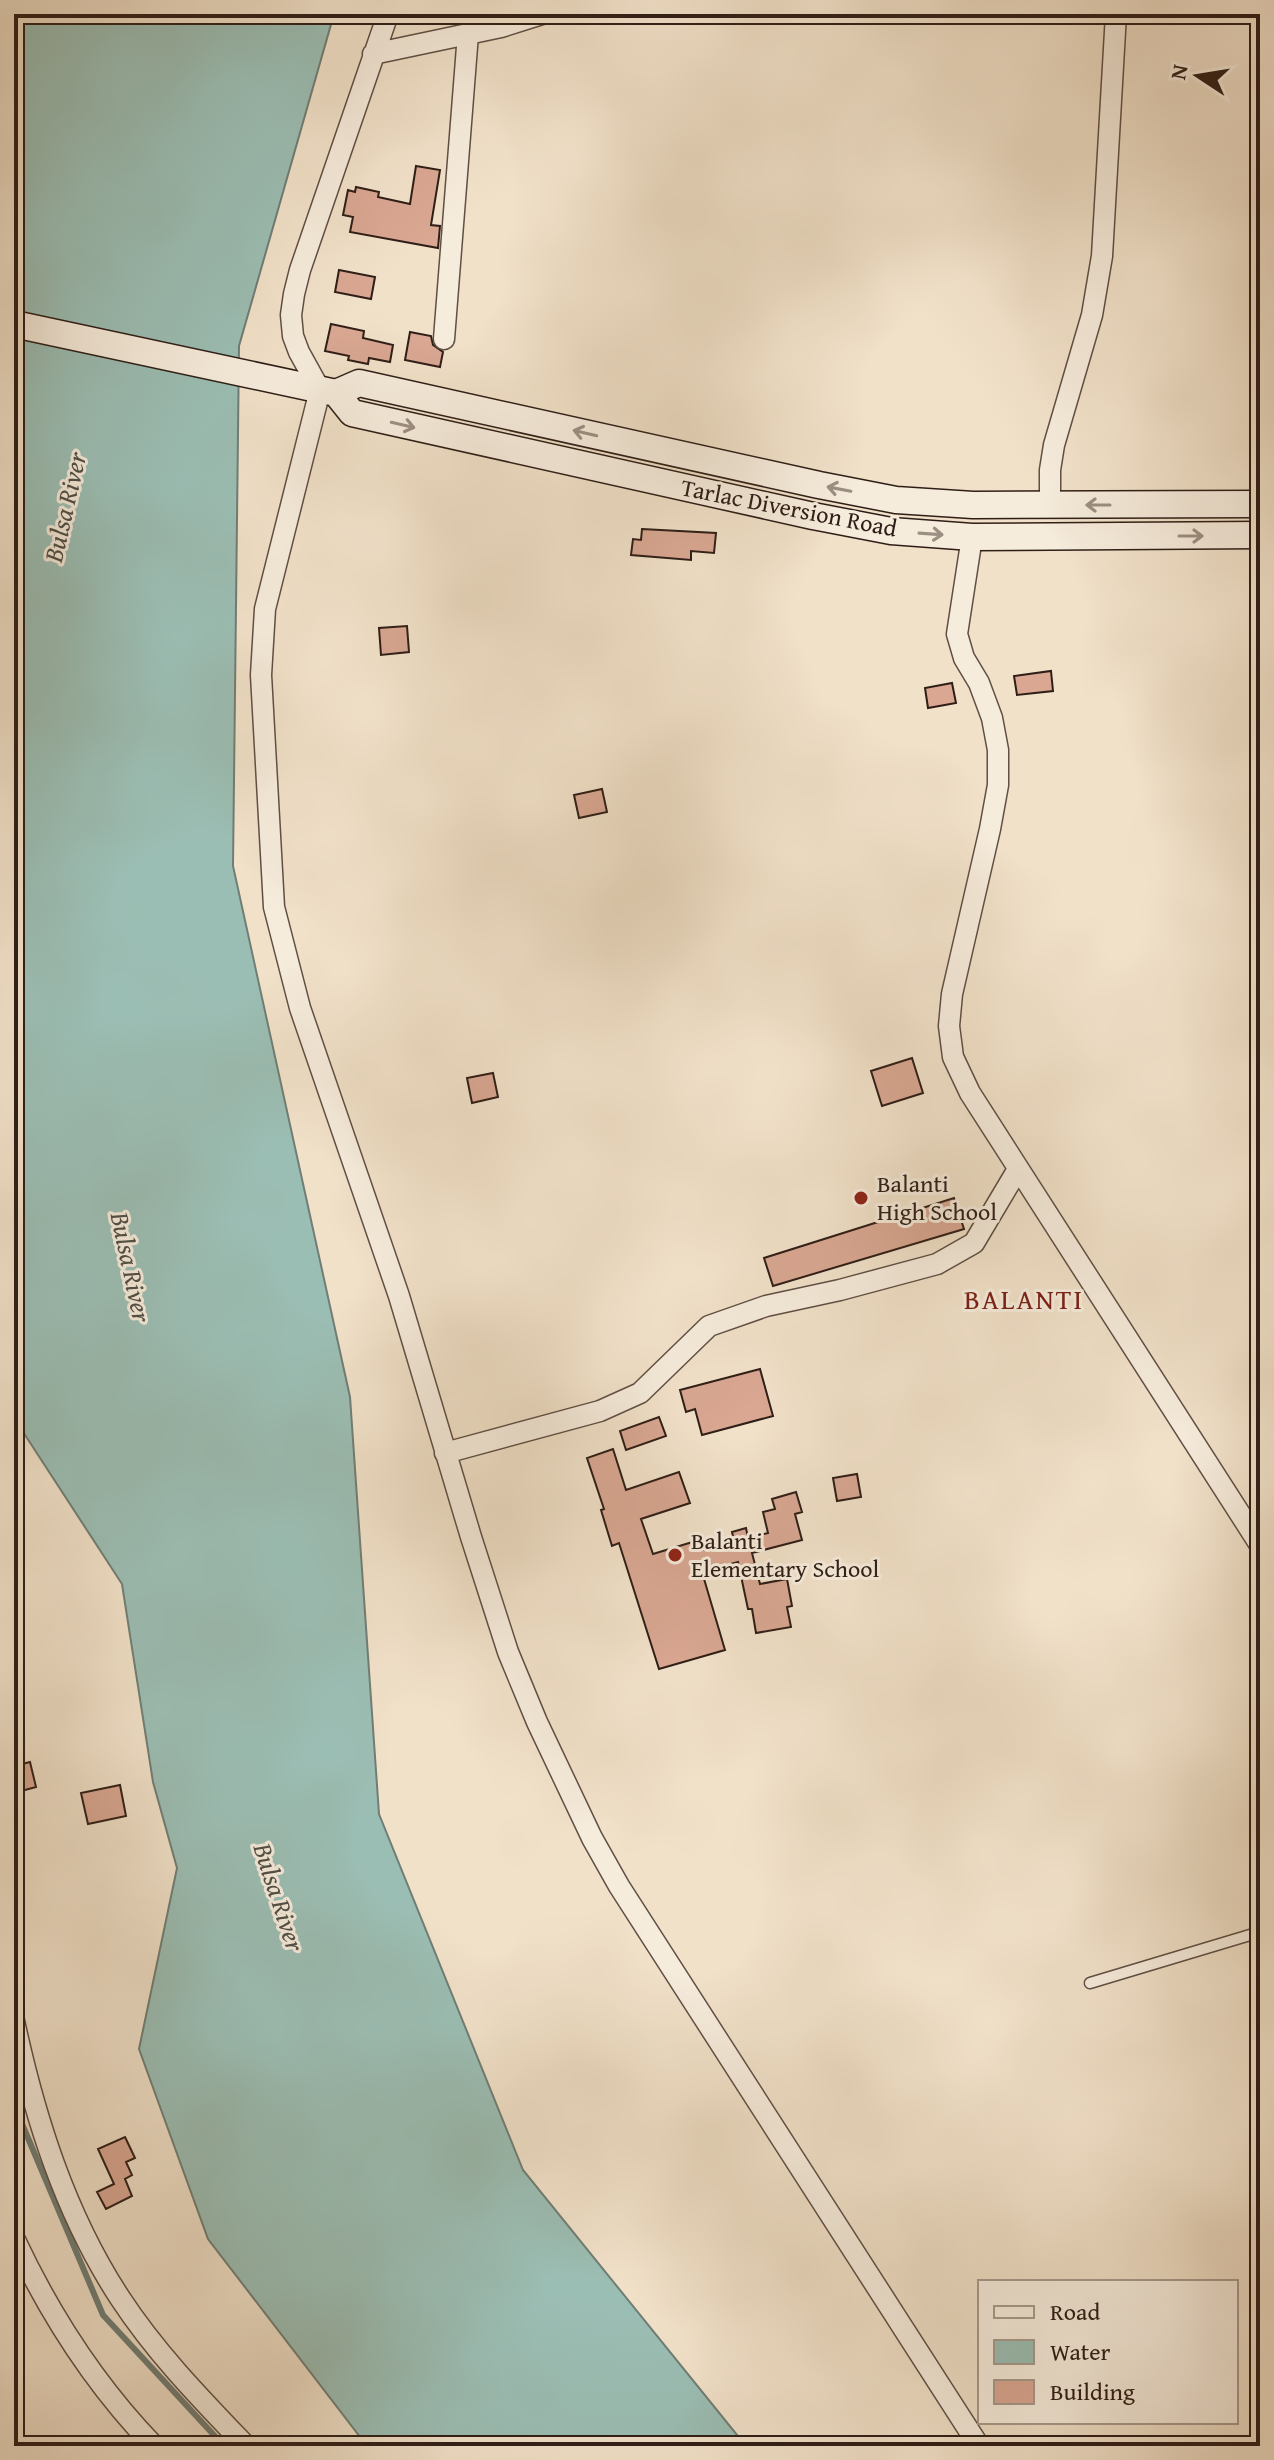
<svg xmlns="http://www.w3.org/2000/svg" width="1274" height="2460" viewBox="0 0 1274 2460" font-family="'Gentium Book Plus',serif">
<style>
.water{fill:#9bbeb4;stroke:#707e75;stroke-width:2}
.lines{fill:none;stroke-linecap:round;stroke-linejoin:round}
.stream{stroke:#707e75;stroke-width:6}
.building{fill:#d9a792;stroke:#2f1e17;stroke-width:2}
.lane-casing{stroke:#604f44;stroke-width:13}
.street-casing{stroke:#604f44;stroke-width:23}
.secondary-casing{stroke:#2f1e17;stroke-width:29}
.lane{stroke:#f6ecdc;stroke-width:10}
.street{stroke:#f6ecdc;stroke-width:20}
.secondary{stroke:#f6ecdc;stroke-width:26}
.oneway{stroke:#9c8f83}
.poi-dot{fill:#8f2418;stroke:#f6ecdc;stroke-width:3}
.labels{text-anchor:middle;stroke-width:6;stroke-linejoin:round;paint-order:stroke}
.street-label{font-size:24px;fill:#2f1e17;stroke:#f6ecdc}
.poi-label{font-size:24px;fill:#2f1e17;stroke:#f6ecdc;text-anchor:start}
.water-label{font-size:26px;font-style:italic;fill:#4f4e46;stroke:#f6ecdc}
.quarter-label{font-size:28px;letter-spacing:2px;fill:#7a1f14;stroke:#f6ecdc}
</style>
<rect width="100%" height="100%" fill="#f1e1c9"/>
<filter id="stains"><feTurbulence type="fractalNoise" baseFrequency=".0025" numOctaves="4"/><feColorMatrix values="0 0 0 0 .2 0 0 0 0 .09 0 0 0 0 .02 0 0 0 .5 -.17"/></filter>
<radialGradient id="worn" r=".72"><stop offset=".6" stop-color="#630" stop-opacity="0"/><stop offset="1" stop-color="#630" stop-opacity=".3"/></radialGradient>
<path class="water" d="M17 14H334L239 346 233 866 350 1397 379 1814 523 2170 746 2446H367L208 2239 139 2049 177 1868 153 1782 122 1584 14 1418V35Z"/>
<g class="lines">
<path class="stream" d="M14 2105 103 2315 224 2446"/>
</g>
<path class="building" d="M416 166 440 170 431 225 440 226 438 248 350 232 353 217 343 215 348 190 355 192 356 187 379 192 378 197 410 204Z
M339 270 375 277 371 299 335 292Z
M331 324 364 331 363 338 393 345 390 362 369 358 368 364 348 360 349 356 325 351Z
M410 332 431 336 433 345 443 352 440 367 405 360Z
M642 529 716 533 714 553 691 551V560L631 555 633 539 641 540Z
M407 626 409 652 381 655 379 628Z
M1051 671 1053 691 1017 695 1014 676Z
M952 683 956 703 928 708 925 688Z
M602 789 607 812 579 818 574 795Z
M912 1058 923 1093 882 1106 871 1071Z
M493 1073 498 1097 472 1103 467 1078Z
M954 1198 964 1229 773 1286 764 1258Z
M760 1369 773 1416 702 1435 695 1409 686 1412 680 1390Z
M659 1417 666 1436 626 1450 620 1431Z
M613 1449 626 1490 679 1472 690 1503 641 1519 653 1554 699 1540 702 1550 734 1541 732 1532 746 1528 748 1538 768 1533 763 1512 775 1509 772 1499 796 1492 802 1512 795 1514 802 1540 752 1553 760 1584 787 1579 792 1606 787 1607 791 1627 756 1633 752 1609H748L738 1562 702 1572 725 1650 659 1669 619 1543 612 1546 601 1510 604 1509 587 1458Z
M857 1474 861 1497 837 1501 833 1478Z
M30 1762 36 1787 14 1793V1766Z
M120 1785 126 1816 88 1824 81 1793Z
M125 2137 135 2158 126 2162 132 2175 125 2179 132 2196 106 2209 97 2192 114 2184 98 2149Z"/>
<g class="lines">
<g class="lane-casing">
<path id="lane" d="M1090 1983 1260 1932"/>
</g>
<g class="street-casing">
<path id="street" d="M388 14 300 270 294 294 291 315 293 336 299 352 320 390 265 609 261 675 274 907 300 1008 399 1296 471 1537 508 1652 537 1722 592 1838 619 1886 979 2446
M373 54 501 27 542 14
M444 339 468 34
M1050 505V470L1054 445 1092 315 1102 256 1116 14
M972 537 957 634 964 658 979 683 992 718 998 750V785L990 829 952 994 949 1026 953 1057 970 1093 1260 1545
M445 1453 600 1411 640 1393 709 1326 766 1306 840 1290 937 1264 974 1243 1018 1169
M14 2021C35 2118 65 2214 120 2298 156 2353 201 2399 246 2446
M14 2238C49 2313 96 2386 154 2446"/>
</g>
<g class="secondary-casing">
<path id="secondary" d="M14 324 336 393 359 383 819 485 896 500 973 505 1260 504
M336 393 352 413 813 516 891 531 972 537 1260 535"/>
</g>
<use href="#lane" class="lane"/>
<use href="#street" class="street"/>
<use href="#secondary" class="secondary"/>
</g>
<defs><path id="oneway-shaft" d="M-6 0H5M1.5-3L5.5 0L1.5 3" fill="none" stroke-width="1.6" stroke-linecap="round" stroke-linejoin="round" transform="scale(2)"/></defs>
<g class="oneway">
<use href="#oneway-shaft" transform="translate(403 425) rotate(13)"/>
<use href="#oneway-shaft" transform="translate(585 433) rotate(-167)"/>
<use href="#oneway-shaft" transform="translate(839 489) rotate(-169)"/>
<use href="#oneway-shaft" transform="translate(1098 505) rotate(180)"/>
<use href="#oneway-shaft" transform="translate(931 534) rotate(4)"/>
<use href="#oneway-shaft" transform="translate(1191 536)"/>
</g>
<g class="poi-dot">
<circle cx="861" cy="1198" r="8"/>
<circle cx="675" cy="1555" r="8"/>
</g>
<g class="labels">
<g class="street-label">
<text transform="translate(789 508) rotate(11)" y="8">Tarlac Diversion Road</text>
</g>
<g class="poi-label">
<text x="877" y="1192">Balanti<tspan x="877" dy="28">High School</tspan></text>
<text x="691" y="1549">Balanti<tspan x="691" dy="28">Elementary School</tspan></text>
</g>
<g class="water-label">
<text transform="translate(65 507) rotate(-77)" y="9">Bulsa River</text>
<text transform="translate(131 1267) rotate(78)" y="9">Bulsa River</text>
<text transform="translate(279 1897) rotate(72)" y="9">Bulsa River</text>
</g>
<g class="quarter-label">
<text x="1024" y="1309">BALANTI</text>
</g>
</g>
<rect width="1274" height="2460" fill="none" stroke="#f1e1c9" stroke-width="48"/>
<rect x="16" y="16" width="1242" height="2428" fill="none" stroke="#2f1e17" stroke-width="4"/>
<rect x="24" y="24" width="1226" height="2412" fill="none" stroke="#2f1e17" stroke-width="2"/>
<rect x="978" y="2280" width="260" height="144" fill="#f6ecdc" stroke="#a69a8d" stroke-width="2"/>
<rect x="994" y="2306" width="40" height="12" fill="#f6ecdc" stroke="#a69a8d" stroke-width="2"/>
<text x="1050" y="2320" font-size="24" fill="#2f1e17">Road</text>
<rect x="994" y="2340" width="40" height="24" fill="#9bbeb4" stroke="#a69a8d" stroke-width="2"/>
<text x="1050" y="2360" font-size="24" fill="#2f1e17">Water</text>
<rect x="994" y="2380" width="40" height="24" fill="#d9a792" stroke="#a69a8d" stroke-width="2"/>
<text x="1050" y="2400" font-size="24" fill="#2f1e17">Building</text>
<g transform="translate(1198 76) rotate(282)" stroke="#f6ecdc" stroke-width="6" paint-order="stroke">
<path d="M0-6L14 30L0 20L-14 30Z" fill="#2f1e17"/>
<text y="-12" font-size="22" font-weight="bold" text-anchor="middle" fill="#2f1e17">N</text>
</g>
<rect width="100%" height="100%" filter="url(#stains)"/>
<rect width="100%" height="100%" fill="url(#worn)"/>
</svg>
